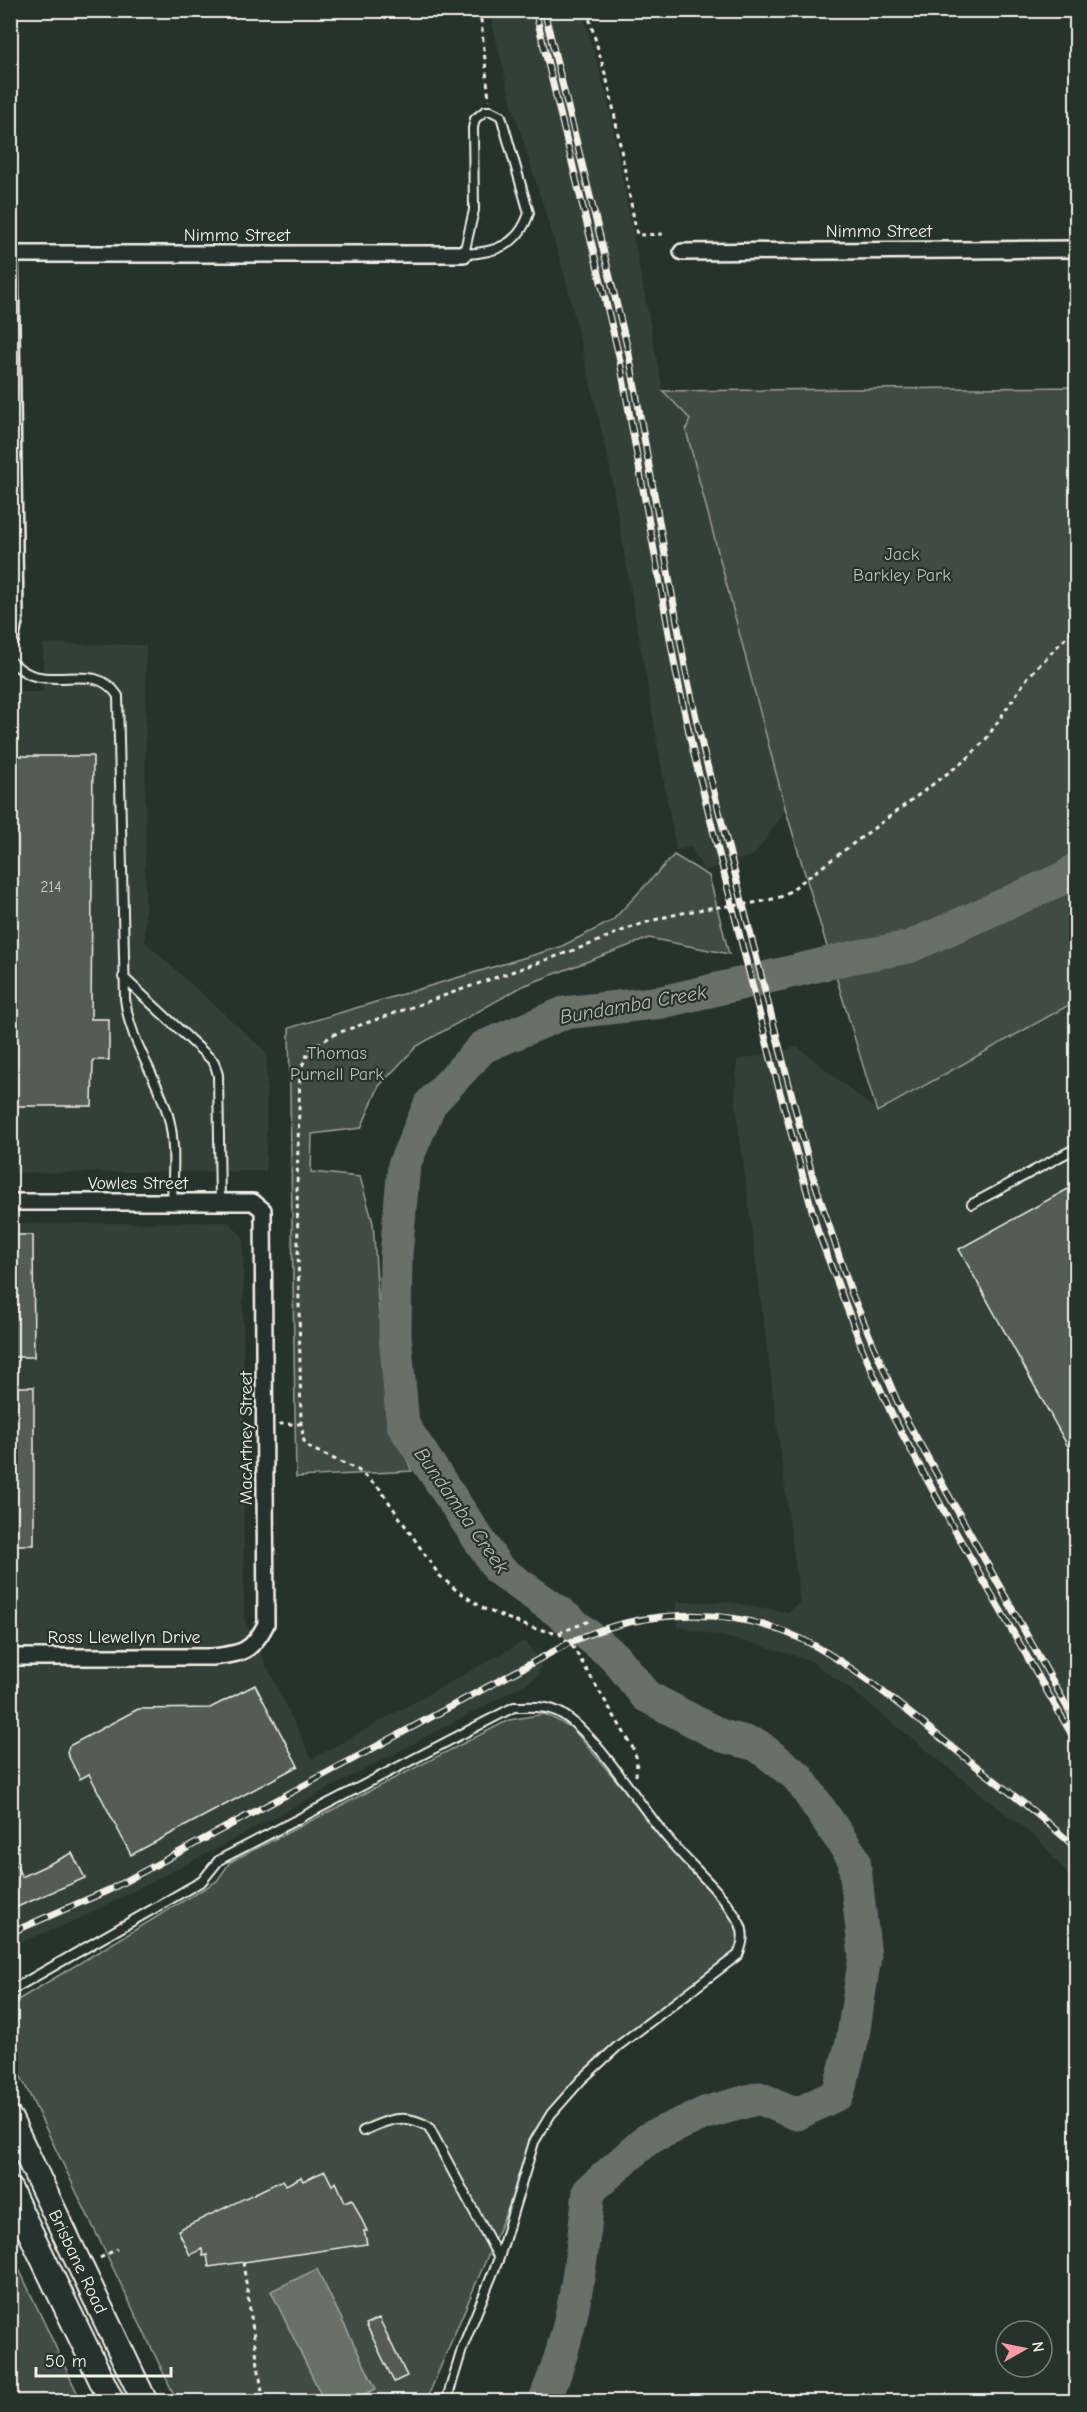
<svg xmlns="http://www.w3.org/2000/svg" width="1087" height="2412" viewBox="0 0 1087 2412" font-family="'Comic Neue',sans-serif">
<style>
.built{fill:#333f39}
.green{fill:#414b45;stroke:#9a9e96;stroke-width:1.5}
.water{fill:#676f68;stroke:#9fa39b;stroke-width:1.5}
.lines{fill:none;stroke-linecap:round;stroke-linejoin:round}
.river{stroke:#676f68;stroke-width:33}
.building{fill:#525c55;stroke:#f4f1e8;stroke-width:1.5}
.lane-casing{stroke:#f4f1e8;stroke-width:12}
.street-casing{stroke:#f4f1e8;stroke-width:20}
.primary-casing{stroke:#f4f1e8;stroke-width:28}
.path{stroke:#f4f1e8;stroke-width:3;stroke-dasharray:4.5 4.5;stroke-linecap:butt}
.lane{stroke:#26332d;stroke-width:8}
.street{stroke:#26332d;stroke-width:15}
.primary{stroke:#26332d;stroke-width:24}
.rail-casing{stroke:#f4f1e8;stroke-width:7}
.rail{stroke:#26332d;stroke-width:4.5;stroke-dasharray:14;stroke-linecap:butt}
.labels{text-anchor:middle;stroke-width:4.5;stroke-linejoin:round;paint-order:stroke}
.number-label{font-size:15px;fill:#ccccc3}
.street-label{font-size:18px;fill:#f4f1e8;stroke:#26332d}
.park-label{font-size:18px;fill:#bebfb7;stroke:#26332d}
.water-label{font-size:20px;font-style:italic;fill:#bcbdb5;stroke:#26332d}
</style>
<rect width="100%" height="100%" fill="#26332d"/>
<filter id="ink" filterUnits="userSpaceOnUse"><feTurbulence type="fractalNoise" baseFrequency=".0167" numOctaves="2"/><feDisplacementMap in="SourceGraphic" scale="12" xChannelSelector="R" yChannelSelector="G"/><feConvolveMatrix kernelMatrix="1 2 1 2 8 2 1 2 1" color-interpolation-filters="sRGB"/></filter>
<g filter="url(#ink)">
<path class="built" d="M489 11H582L607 97 663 391 690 419 787 809 754 855 704 871 691 847 676 850 608 459 565 276 513 108Z
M43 644 146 645 145 942 267 1053 266 1171 11 1173V692H43Z
M1076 1001V1885L1040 1841 859 1696 811 1661 756 1644 678 1627 677 1602H729L788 1612 800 1603 735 1100 737 1060 798 1047 877 1111Z
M228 1222 243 1237 244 1619 312 1759 524 1641 541 1661 540 1668 538 1676 529 1682 204 1855 75 1921 11 1946V1224Z"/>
<path class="green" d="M1076 387V1001L877 1112 786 811 686 430 690 419 663 391Z
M674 855 709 876 729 954 649 938 523 986 417 1046 379 1086 361 1128 312 1134 311 1172 360 1177 373 1223 386 1413 412 1471 296 1477 289 1028 560 947 612 921Z
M544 1714 571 1727 731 1916 739 1935 736 1952 618 2044 548 2114 426 2401H177L11 2056V2004L217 1881 230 1862 509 1720Z
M10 2252H11L81 2401H11Z"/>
<path class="water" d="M317 2269 376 2389 350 2401H324L271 2291Z"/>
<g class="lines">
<path class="river" d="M544 2402C574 2332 581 2265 589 2191L649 2138 705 2113 759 2098 797 2114 838 2094 852 2042 865 1956 854 1859 798 1777 757 1745 722 1736 646 1696 615 1657 559 1612 499 1570 403 1425 395 1335 396 1255 404 1165 430 1104 483 1047 564 1013 662 1002 854 957 909 947 1068 876 1076 869"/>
</g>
<path class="building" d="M10 756H93L91 1019H109V1060H93L92 1106H10Z
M1077 1184V1463L959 1249Z
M10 1235H33L34 1357H10Z
M10 1387H34V1545H10Z
M255 1685 298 1766 131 1855 89 1774 80 1779 67 1753 69 1746 138 1709 210 1708Z
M10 1853 22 1877 72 1853 85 1878 10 1910Z
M325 2171 332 2185 336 2182 345 2202 352 2199 367 2231H364L367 2244 209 2267 207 2255 203 2256 202 2249 190 2255 178 2230 283 2180 286 2185 301 2177 303 2181Z
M379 2318 407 2376 394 2382 366 2324Z"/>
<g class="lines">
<g class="lane-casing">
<path id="lane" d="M485 111H491L501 116 529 213C519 245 495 253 464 254L474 210 473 128 475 119Z
M10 661C18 667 25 674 35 676 65 684 98 665 118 696L125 999C130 1043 156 1074 168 1115 176 1143 173 1174 172 1202
M123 977 214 1062 218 1075 220 1202
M972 1204 1076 1148
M10 1991 202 1881 219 1860 514 1707C531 1707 547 1705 562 1714 598 1736 640 1807 669 1840 691 1867 724 1893 740 1924 745 1934 742 1946 738 1955L618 2046 581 2080 551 2114 534 2142 499 2258 463 2346 446 2402
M363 2131C386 2120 405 2112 429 2127L499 2258"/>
</g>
<g class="street-casing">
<path id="street" d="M682 252 1076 249
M10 254H464
M10 256 15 617 10 641
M10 1202H253L263 1210 266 1624C252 1652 241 1654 212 1657H10"/>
</g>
<g class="primary-casing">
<g id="primary">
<path id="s1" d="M10 2119 145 2402"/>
<path d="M10 2190 112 2402"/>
</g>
</g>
<path class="path" d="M480 10 489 100
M587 10 610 91 637 235 665 234
M279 1424H301
M559 1633 592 1620
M636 1776 637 1759 632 1746 573 1647 559 1633 532 1628 484 1609 455 1589 439 1575 380 1489 358 1470 310 1448 304 1441 301 1424 297 1185 300 1070 310 1049 335 1034 594 943C631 925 670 914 710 908 735 905 759 904 783 896L968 758 986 739 1028 677 1076 627
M100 2258 117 2249
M243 2262 262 2392 266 2402"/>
<use href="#lane" class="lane"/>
<use href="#street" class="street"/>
<use href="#primary" class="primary"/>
<g class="rail-casing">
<path id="rail" d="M535 10 619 356 676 672 693 751 772 1063 818 1232 864 1353 892 1415 950 1522 1076 1742
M544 10 629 354 686 672 703 749 812 1174 851 1292 901 1410 1076 1723
M10 1933 109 1890 571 1642C648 1606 742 1605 817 1647 863 1673 904 1709 946 1742 989 1777 1035 1810 1076 1848"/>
</g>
<use href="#rail" class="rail"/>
</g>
</g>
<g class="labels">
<g class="number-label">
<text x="51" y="892">214</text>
</g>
<g class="street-label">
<text x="879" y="237">Nimmo Street</text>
<text x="237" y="241">Nimmo Street</text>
<text x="138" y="1189">Vowles Street</text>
<text transform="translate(246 1438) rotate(-90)" y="6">MacArtney Street</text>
<text x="124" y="1643">Ross Llewellyn Drive</text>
<text dy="6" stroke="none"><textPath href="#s1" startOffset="158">Brisbane Road</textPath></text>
</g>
<g class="park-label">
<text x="902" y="560">Jack<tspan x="902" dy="21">Barkley Park</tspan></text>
<text x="337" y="1059">Thomas<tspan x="337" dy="21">Purnell Park</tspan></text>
</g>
<g class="water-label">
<text transform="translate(633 1004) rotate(-10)" y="7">Bundamba Creek</text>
<text transform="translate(462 1510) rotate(55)" y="7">Bundamba Creek</text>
</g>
</g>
<rect width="1087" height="2412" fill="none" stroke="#26332d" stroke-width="36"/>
<rect x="18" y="18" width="1051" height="2376" fill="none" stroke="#f4f1e8" stroke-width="2" filter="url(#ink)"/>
<g transform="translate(1024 2349) rotate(81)"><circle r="28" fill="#26332d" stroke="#787f78" stroke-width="1.5"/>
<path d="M0-4.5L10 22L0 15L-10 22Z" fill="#ff9aa2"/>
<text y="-9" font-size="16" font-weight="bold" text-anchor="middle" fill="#f4f1e8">N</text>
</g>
<path d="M36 2367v9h135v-9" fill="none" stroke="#f4f1e8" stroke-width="3"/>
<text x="45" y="2367" font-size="18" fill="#f4f1e8" stroke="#26332d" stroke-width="4.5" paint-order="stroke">50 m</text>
</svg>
